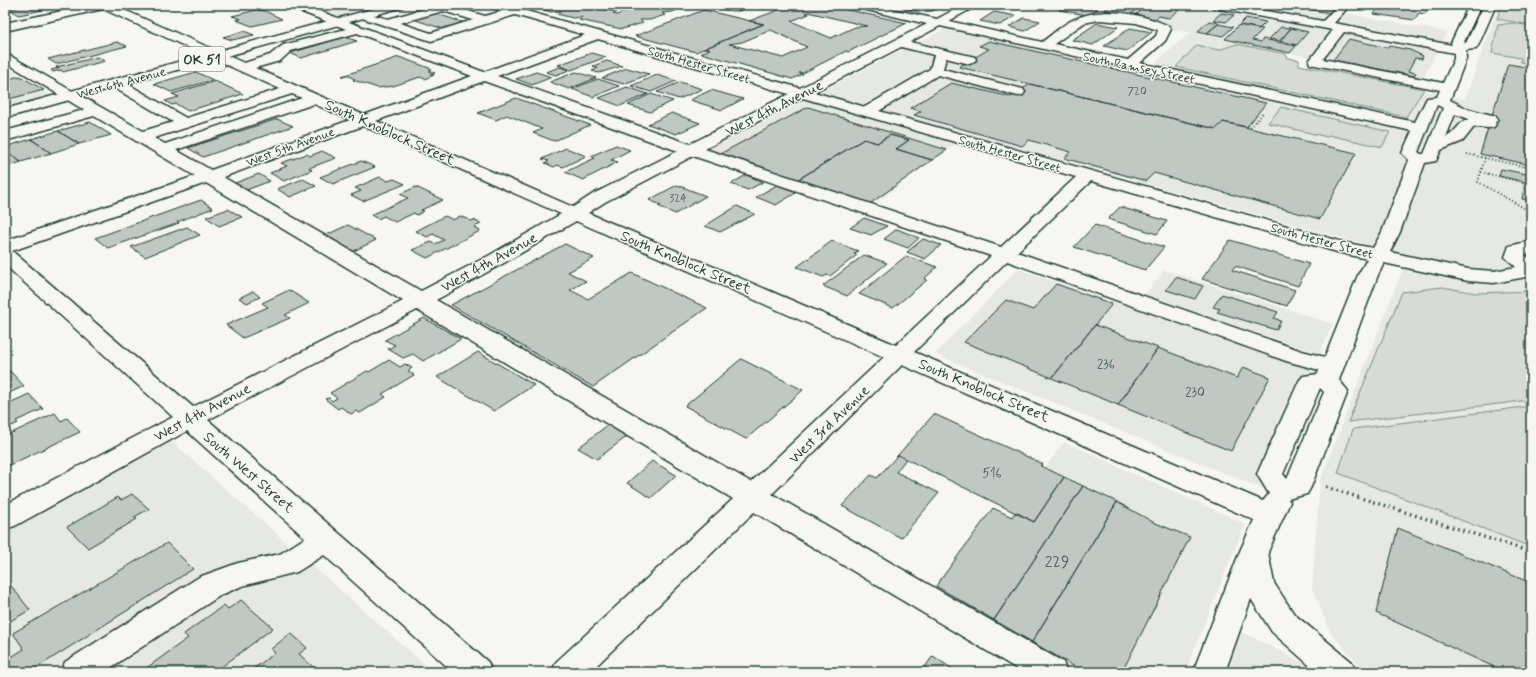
<svg xmlns="http://www.w3.org/2000/svg" width="1536" height="677" viewBox="0 0 1536 677" font-family="Mynerve,sans-serif">
<style>
.built{fill:#e6e8e4}
.green{fill:#d6dbd6;stroke:#7a8c85}
.building{fill:#c1c8c3;stroke:#1f3d34;fill-rule:evenodd}
.lines{fill:none;stroke-linecap:round;stroke-linejoin:round}
.minor-casing{stroke:#1f3d34;stroke-width:3}
.highway-casing{stroke:#1f3d34;stroke-width:3}
.path-far1{stroke:#1f3d34;stroke-width:2;stroke-dasharray:1 2.5;stroke-linecap:butt}
.path{stroke:#1f3d34;stroke-width:3.5;stroke-dasharray:1.5 4;stroke-linecap:butt}
.minor{fill:#f6f6f2;fill-rule:evenodd}
.highway{fill:#f6f6f2;fill-rule:evenodd}
.labels{text-anchor:middle;stroke-width:3;stroke-linejoin:round;paint-order:stroke}
.far-number-label{font-size:11px;fill:#486058}
.far-street-label{font-size:13px;fill:#1f3d34;stroke:#f6f6f2}
.number-label{font-size:13px;fill:#486058}
.shield{fill:#f6f6f2;stroke:#60746d;stroke-width:1}
.shield-label{font-size:14px;font-weight:bold;fill:#1f3d34}
.street-label{font-size:15px;fill:#1f3d34;stroke:#f6f6f2}
.near-number-label{font-size:16px;fill:#486058}
</style>
<rect width="100%" height="100%" fill="#f6f6f2"/>
<filter id="ink" filterUnits="userSpaceOnUse"><feTurbulence type="fractalNoise" baseFrequency=".025" numOctaves="2"/><feDisplacementMap in="SourceGraphic" scale="8" xChannelSelector="R" yChannelSelector="G"/><feConvolveMatrix kernelMatrix="1 2 1 2 8 2 1 2 1" color-interpolation-filters="sRGB"/></filter>
<g filter="url(#ink)">
<path class="built" d="M296 5H379L332 18Z
M1054 5H1299L1447 32 1422 80 1257 46 1256 48 1281 62 1465 99 1499 5H1531V672H1366L1331 633 1312 588 1320 481 1408 256 817 93 947 28 1146 72 1188 34 1193 33Z
M5 66 49 95 5 107Z
M808 99 959 141 872 205 705 151Z
M1018 269 1320 370 1263 489 935 354Z
M1164 270 1333 324 1319 354 1145 295Z
M171 441 433 672H5V531Z
M1064 442 1245 524 1185 672H1077L949 598Z
M1240 631 1321 672H1222Z"/>
<path class="green" d="M1502 5H1531V25L1497 19Z
M1513 23 1531 26V64L1521 62V58L1492 53 1498 25Z
M1237 44 1286 54 1288 58 1299 60V65L1424 89 1406 117 1176 67 1197 45 1218 50Z
M1281 107 1390 132 1382 147 1328 135 1327 137 1268 123Z
M1442 287 1476 293 1531 291V400L1348 422 1402 292Z
M1531 406V547L1338 473 1353 429Z"/>
<path class="building" d="M30 5H46L52 8 19 15 9 9Z
M539 5H606L593 7 617 12 613 14 617 15 627 10 639 9 635 7 641 5 686 6 672 12 662 13 665 15 650 20H640L643 23 622 29 579 20 582 17H580L573 18 557 14 561 11H559L551 12 536 8Z
M716 5H750L739 11H731L713 7Z
M792 5H826L907 23 848 52 846 51 803 73H799L803 74 792 79 701 53 710 49 706 48 764 24 749 21ZM808 12 867 26 855 27 831 38 791 21 809 14 806 13ZM771 30 807 47 783 58 729 44 742 42Z
M892 5H944L932 6 937 9 932 11 918 12Z
M1068 5H1079L1098 9 1087 15 1059 10Z
M1112 5H1143L1131 14 1104 10Z
M1149 5H1179L1184 6 1169 18 1159 16 1155 19 1136 14Z
M1285 5H1342L1335 14Z
M1385 5H1418L1430 7 1425 14 1419 13 1414 20 1374 14 1380 6 1383 7Z
M256 10 265 11 282 19 252 26 236 20 241 19 232 16Z
M704 10 763 24 696 52 635 36Z
M994 12 1016 16 1000 25 980 21Z
M434 13 465 23 443 29 413 19Z
M1221 13 1234 15 1226 22 1213 20Z
M1024 18 1040 21 1025 31 1009 27Z
M1246 18 1266 22 1259 29 1239 25Z
M1209 21 1219 23 1207 33 1198 31Z
M1097 23 1118 27 1093 45 1072 40Z
M1218 24 1233 27 1223 36 1207 33Z
M1239 25 1263 29 1252 40 1261 42 1263 39 1296 46 1290 53 1225 39Z
M1281 27 1291 28 1280 41 1269 39Z
M1130 28 1152 32 1127 51 1104 46Z
M1291 28 1308 32 1297 45 1280 41Z
M244 31 254 35 232 40 223 37Z
M345 37 357 41 301 58 290 53Z
M1349 39 1388 48 1389 46 1410 50 1423 56 1422 59 1415 58 1408 71 1416 73 1414 76 1333 60Z
M989 41 1266 103 1247 127 1223 122 1216 129 959 67 989 49 979 46Z
M117 42 127 46 56 64 48 59Z
M592 53 606 57 571 70 558 65Z
M98 57 105 61 63 72 61 70 53 72 51 70 59 68 56 67Z
M399 57 432 69 429 71 435 73 430 74 434 75 425 79 420 77 393 86 378 88 353 80 355 79 349 76H342Z
M607 61 622 66 599 73 592 71 598 68 593 66Z
M1508 64 1531 68V165L1480 154Z
M560 67 569 70 556 75 546 72Z
M627 68 649 74 624 84 602 78Z
M196 72 213 80 171 92 154 84Z
M536 72 552 77 532 85 516 79Z
M576 72 596 78 569 89 550 82Z
M657 75 676 81 651 92 631 86Z
M20 76 44 90 5 100V80Z
M598 79 619 86 593 97 572 89Z
M215 81 243 94 188 111 176 104 172 105 165 101 179 97 172 94Z
M680 82 702 89 679 99 657 92Z
M951 83 1011 97 1030 84 1216 129 1223 122 1356 153 1320 219 1154 173 1146 181 1064 158 1071 152 1029 140 1022 146 914 115 921 111 910 108Z
M627 87 648 94 620 106 599 98Z
M711 90 743 99 722 110 690 100Z
M651 94 673 101 650 112 628 105Z
M516 98 590 125 554 141 533 133 542 129 507 115 496 120 478 113Z
M808 107 947 150 932 160 896 149 909 140 890 135 877 143 864 139 794 182 718 155Z
M672 113 700 123 676 134 648 124Z
M277 119 293 126 203 157 188 148Z
M90 122 111 135 79 144 58 131Z
M58 131 79 144 51 153 31 139Z
M890 135 909 140 896 149 932 160 865 207 794 182 864 139 877 143Z
M31 139 51 153 21 162 5 151V147Z
M616 145 630 150 611 160 618 162 583 180 565 172 595 158 591 156Z
M566 148 586 156 563 167 557 165 554 167 545 163 549 161 542 159Z
M5 151 21 162 5 167Z
M322 151 336 158 309 168 312 170 284 181 270 173 287 166 281 163 307 154 310 156Z
M361 161 375 167 333 184 320 177Z
M1501 169 1531 175V201L1522 199 1525 182 1499 176Z
M259 174 270 181 241 192 230 185Z
M746 175 763 182 748 190 731 184Z
M380 177 388 181 394 179 405 184 363 201 351 195 361 191 355 188Z
M303 179 316 186 290 197 277 189Z
M677 185 706 196 675 214 658 206 661 205 649 200Z
M777 185 797 192 776 205 756 197Z
M416 187 443 200 421 210 424 211 417 215 414 213 395 222 384 216 378 219 371 215 408 198 400 194Z
M201 200 213 208 177 222 179 223 108 248 95 238Z
M737 206 755 214 720 232 705 226Z
M1120 207 1167 221 1157 234 1108 219Z
M228 209 242 217 219 226 206 217Z
M445 216 453 220 460 216 471 221 474 220 481 224 474 227 480 231 427 258 412 250 431 242 435 244 444 240 433 234 427 237 416 231Z
M864 218 887 226 871 235 850 228Z
M348 225 376 240 352 252 324 236Z
M1095 225 1164 247 1145 270 1074 247Z
M187 227 200 235 145 257 131 247Z
M897 229 919 238 908 248 884 239Z
M923 239 941 245 925 259 907 252Z
M1230 240 1309 264 1298 286 1235 266 1232 270 1295 290 1287 306 1202 279Z
M832 241 858 251 854 254 857 255 830 276 827 275 823 277 797 267Z
M565 244 594 258 568 272 586 281 570 290 588 299 632 273 707 308 593 387 451 305Z
M864 255 887 263 847 296 823 286Z
M906 256 937 267 924 279 927 280 893 308 859 294Z
M1176 277 1203 286 1195 299 1166 290Z
M1056 284 1112 304 1052 378 964 342 1006 300 1033 310Z
M289 290 309 303 285 315 290 318 243 338 226 325 268 307 262 303Z
M253 291 260 297 247 303 239 298Z
M1222 294 1278 312 1274 318 1281 321 1276 330 1217 312 1220 309 1213 307Z
M424 318 461 339 423 361 413 354 403 358 388 349 395 345 385 340Z
M1095 325 1158 348 1118 405 1052 378Z
M1158 348 1237 378 1243 367 1270 377 1231 451 1118 405Z
M478 352 534 385 494 411 437 377Z
M741 359 803 390 746 439 685 406Z
M389 360 400 367 405 364 412 368 408 371 414 375 382 394 386 397 360 413 356 411 351 414 341 407 338 409 325 399 329 398 332 401 337 398 330 393 367 371 369 372Z
M10 371 24 386 5 395V373Z
M29 394 43 409 16 421 18 423 5 429V405Z
M55 413 61 421 67 418 80 432 5 467V436Z
M934 414 1043 464 1041 466 1064 477 1034 522 898 455Z
M609 424 629 435 597 459 578 448Z
M898 455 906 459 896 472 939 493 901 538 842 506 871 475 877 478Z
M652 461 676 475 651 498 627 483Z
M1064 477 1083 486 994 620 936 586 993 508 1012 517 1016 512 1034 522Z
M1083 486 1117 502 1032 642 994 620Z
M132 494 149 509 134 517 137 519 88 548 67 527 118 497 121 500Z
M1117 502 1153 522 1190 537 1122 672H1084L1032 642Z
M1398 528 1531 583V672H1505L1376 613Z
M167 543 193 569 30 672H8L5 668V661L24 649 13 633Z
M5 578 30 610 5 624Z
M241 600 273 628 215 672H141L188 638 184 634 224 605 228 609Z
M291 633 307 648 299 654 316 670 313 672H249L275 653 271 649Z
M933 656 957 672H921Z"/>
<g class="lines">
<g class="minor-casing">
<path id="minor" d="M91 5H113L244 63 270 55 283 45 346 29 289 7 287 5H303L484 72 585 35 515 15 431 41 359 17 357 15 363 12 388 19 438 5H448L485 16 503 11 489 7 487 5H505L800 88 927 24 854 7 852 5H873L937 19 963 5H978L949 21 1042 42C1053 34 1063 24 1075 19 1103 6 1143 14 1169 26L1171 29 1165 41 1140 63 1415 122 1427 98 1437 97 1440 90 1310 64 1309 61 1333 30 1214 8 1208 5H1232L1323 21 1338 5H1350L1334 23 1452 45 1451 43 1469 5H1481L1464 42 1466 43 1484 5H1496L1478 46 1476 49 1466 50V59L1450 100 1468 109 1496 116 1498 119 1495 122 1496 124 1494 127 1489 128 1474 127 1463 141 1441 150 1436 161 1425 163 1400 232 1390 252 1468 269 1494 271 1516 267 1505 257 1509 246 1531 241V253L1525 255 1531 260V276L1494 283 1468 281 1384 263 1378 275 1339 380 1348 391 1311 487 1307 494 1288 499 1290 502 1268 552 1274 583 1294 614 1352 662 1356 672H1317L1272 632 1251 599 1225 672H1193L1240 551 1254 520 902 365 772 494 1063 662 1067 672H1022L754 512 590 672H552L556 662 733 499 417 310 208 420 488 662 492 672H453L324 555 297 572 242 586 221 595 104 672H61L65 662 199 577 238 563 280 554 305 538 187 431 15 526 5 529V505L173 417 5 265V241L195 176 94 116 5 141V131L84 110 5 62V53L143 131 173 122 111 86 109 83 111 80H121L186 118 280 89 103 9 5 31V23ZM443 11 473 20 431 33 400 23ZM1099 20 1136 23 1158 30 1156 36 1128 60 1054 44 1084 23ZM940 26 1412 131 1402 153 1409 160 1382 232 1373 248 1347 243 879 111 938 75 1018 96 1023 95 1025 92 1023 89 943 69 946 58 970 64 976 60 975 57 910 42ZM1344 32 1454 53V59L1443 83 1323 59ZM357 33 472 76 364 115 255 68 280 61 291 51ZM598 39 789 94 690 144 497 76ZM901 47 934 55 930 69 865 107 814 92ZM484 81 678 151 593 194 573 207 376 121ZM292 94 302 98 165 144 154 138ZM803 98 1076 177 1001 247 705 149ZM314 104 350 120 211 170 176 150ZM1437 105 1443 108 1424 154H1421L1418 152ZM1455 114 1469 119C1458 122 1456 133 1446 137ZM363 126 561 214 490 255 421 291 223 177ZM693 156 991 256 896 345 588 213 605 202ZM1091 181 1337 252 1367 259 1358 275 1325 357 1302 351 1017 252ZM206 183 403 301 193 407 12 251ZM576 221 884 357 751 482 436 300 504 263ZM1007 261 1286 361 1319 370 1318 374 1303 376 1299 381 1257 474 1269 494 1263 501 914 352ZM1320 388 1324 392 1287 479 1283 474Z"/>
</g>
<g class="highway-casing">
<path id="highway" d="M387 5H405L403 7 5 118V109Z"/>
</g>
<path class="path-far1" d="M1247 126 1251 127 1264 112
M1467 154 1531 168
M1485 158 1478 182 1524 208 1531 209
M1481 172 1525 183"/>
<path class="path" d="M1326 487 1531 552"/>
<use href="#minor" class="minor"/>
<use href="#highway" class="highway"/>
</g>
</g>
<g class="labels">
<g class="far-number-label">
<text x="1137" y="95">720</text>
<text x="678" y="202">324</text>
</g>
<g class="far-street-label">
<text transform="translate(699 64) rotate(16)" y="5">South Hester Street</text>
<text transform="translate(1139 67) rotate(12)" y="5">South Ramsey Street</text>
<text transform="translate(121 82) rotate(-15)" y="5">West 6th Avenue</text>
<text transform="translate(290 146) rotate(-20)" y="5">West 5th Avenue</text>
<text transform="translate(1010 153) rotate(16)" y="5">South Hester Street</text>
<text transform="translate(1322 240) rotate(15)" y="5">South Hester Street</text>
</g>
<g class="number-label">
<text x="1106" y="368">236</text>
<text x="1195" y="396">230</text>
<text x="992" y="477">516</text>
</g>
<rect class="shield" x="179" y="47" width="46" height="24" rx="3"/>
<g class="shield-label">
<text x="202" y="64">OK 51</text>
</g>
<g class="street-label">
<text transform="translate(774 108) rotate(-27)" y="5">West 4th Avenue</text>
<text transform="translate(390 132) rotate(24)" y="5">South Knoblock Street</text>
<text transform="translate(489 262) rotate(-29)" y="5">West 4th Avenue</text>
<text transform="translate(686 262) rotate(23)" y="5">South Knoblock Street</text>
<text transform="translate(984 390) rotate(23)" y="5">South Knoblock Street</text>
<text transform="translate(202 412) rotate(-28)" y="5">West 4th Avenue</text>
<text transform="translate(829 424) rotate(-44)" y="5">West 3rd Avenue</text>
<text transform="translate(249 472) rotate(41)" y="5">South West Street</text>
</g>
<g class="near-number-label">
<text x="1057" y="567">229</text>
</g>
</g>
<rect width="1536" height="677" fill="none" stroke="#f6f6f2" stroke-width="20"/>
<rect x="10" y="10" width="1516" height="657" fill="none" stroke="#1f3d34" stroke-width="1.5" filter="url(#ink)"/>
</svg>
